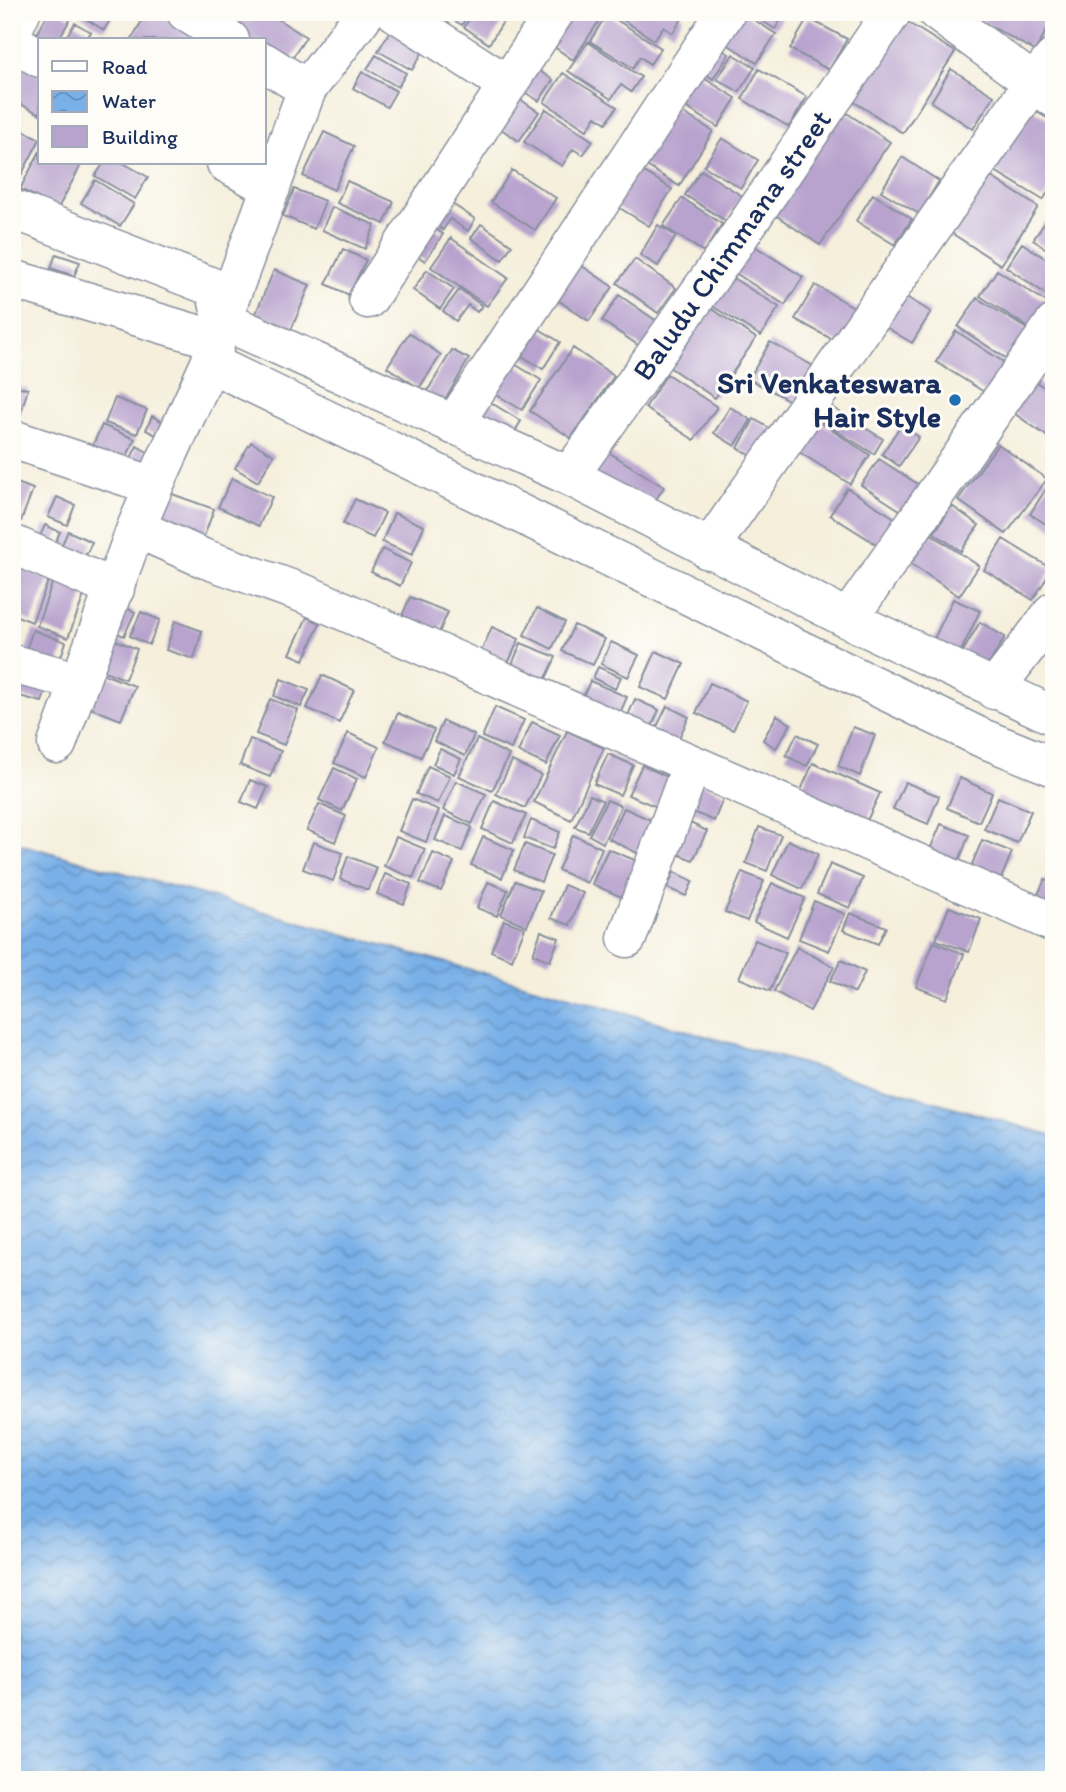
<svg xmlns="http://www.w3.org/2000/svg" width="1066" height="1792" viewBox="0 0 1066 1792" font-family="Itim,sans-serif">
<style>
.water{fill:url(#water-waves);stroke:#4a70a3;stroke-width:2}
.building{fill:#b8a3ce}
.lines{fill:none;stroke-linecap:round;stroke-linejoin:round}
.minor-casing{stroke:#888f9d;stroke-width:41}
.minor{stroke:#fff;stroke-width:38}
.poi-dot{fill:#1f6fb2;stroke:#fdfcf7;stroke-width:2.5}
.labels{text-anchor:middle;stroke-width:6;stroke-linejoin:round;paint-order:stroke}
.street-label{font-size:30px;fill:#1b2f5e;stroke:#fdfcf7}
.poi-label{font-size:30px;font-weight:bold;fill:#1b2f5e;stroke:#fdfcf7;text-anchor:end}
</style>
<defs>
<pattern id="water-waves" width="16" height="10" patternUnits="userSpaceOnUse" patternTransform="scale(1.75)"><rect width="16" height="10" fill="#79b0e8"/><path d="M0 5q4-4 8 0t8 0" fill="none" stroke="#6290bf"/></pattern>
</defs>
<rect width="100%" height="100%" fill="#fdfcf7"/>
<filter id="ink" filterUnits="userSpaceOnUse"><feTurbulence type="fractalNoise" baseFrequency=".0143" numOctaves="2"/><feDisplacementMap in="SourceGraphic" scale="14" xChannelSelector="R" yChannelSelector="G"/><feConvolveMatrix kernelMatrix="1 2 1 2 8 2 1 2 1" color-interpolation-filters="sRGB"/></filter>
<filter id="wash" filterUnits="userSpaceOnUse"><feTurbulence type="fractalNoise" baseFrequency=".00686" numOctaves="4" result="noise"/><feDisplacementMap in="SourceGraphic" scale="28" xChannelSelector="R" yChannelSelector="G"/><feGaussianBlur stdDeviation="1.57" result="paint"/><feColorMatrix in="noise" values="0 0 0 0 0 0 0 0 0 0 0 0 0 0 0 0 0 1.4 0 .05"/><feComposite in="paint" operator="in"/></filter>
<g filter="url(#wash)">
<rect width="100%" height="100%" fill="#f5efdc"/>
<path class="water" d="M12 842 559 994 1054 1136V1780H12Z"/>
<g id="blocks">
<path class="building" d="M49 12H61L71 18 58 40 31 43Z
M75 12H115L104 30Z
M147 12H163L196 31 191 40H131Z
M207 12H266L306 37 289 63 264 47V40H252Z
M388 12 424 50 412 70 378 51 390 31 380 24Z
M445 12H470L462 25 443 14Z
M474 12H499L506 17 489 44 464 27Z
M561 12H593L601 18 573 60 543 39Z
M611 12H676L683 17 673 33 663 27 654 40Z
M742 12 776 34 757 63 708 32Z
M748 12H786L775 29Z
M973 12H1054V17L1035 51 971 15Z
M607 14 661 48 650 64 640 57 633 68 590 41Z
M899 17 955 52 903 133 848 98Z
M808 18 847 39 829 70 790 49Z
M75 23 91 32 86 40H64Z
M701 36 729 54 713 79 685 61Z
M588 42 641 77 631 92 621 85 611 99 568 71Z
M733 54 755 67 739 92 717 79Z
M376 55 406 73 398 87 367 69Z
M20 64 40 75V114L12 100V79Z
M529 64 553 80 539 101 515 86Z
M681 64 736 98 718 127 663 93Z
M759 69 807 97 789 127 742 99Z
M951 69 994 96 973 129 931 102Z
M362 72 396 91 387 107 353 88Z
M563 73 617 107 606 123 596 116 587 130 544 102Z
M509 92 539 112 519 141 489 121Z
M660 99 713 131 679 186 626 153Z
M838 107 890 142 820 245 768 210Z
M1028 107 1054 122V183L1043 200 990 168Z
M546 109 593 141 583 155 573 149 562 166 524 142Z
M12 125 40 139 12 193Z
M324 132 354 146 334 190 303 176Z
M722 138 758 160 741 188 704 166Z
M40 151V163H72L80 167 58 208 20 189Z
M615 154 672 189 649 226 592 191Z
M902 157 939 181 919 214 881 191Z
M104 163H123L148 177 135 199 95 176Z
M979 169 1038 207 1001 265 942 227Z
M512 170 556 198 535 230 491 202Z
M701 170 742 196 726 221 685 195Z
M95 180 134 204 120 226 81 203Z
M347 181 394 202 384 224 337 203Z
M428 188 475 219 468 231 450 219 443 230 414 210Z
M294 189 325 201 314 229 283 216Z
M873 194 912 219 895 245 856 221Z
M682 198 722 224 704 252 663 226Z
M332 207 375 225 365 249 322 230Z
M1051 213 1054 215V254L1033 240Z
M414 215 443 234 425 261 397 242Z
M481 224 512 245 502 260 471 238Z
M658 225 676 236 658 266 640 255Z
M451 238 508 278 487 306 431 267Z
M747 241 803 277 785 305 729 269Z
M1022 243 1054 264V289L1049 296 1006 267Z
M343 249 366 260 349 295 326 284Z
M560 251 613 287 589 321 537 286Z
M56 254 80 262 74 276 51 268Z
M635 259 676 288 658 313 617 283Z
M274 270 310 285 289 335 253 320Z
M427 270 454 289 440 309 413 290Z
M997 270 1048 303 1032 330 980 296Z
M728 275 779 307 761 336 709 304Z
M815 285 864 313 844 346 795 319Z
M460 289 482 306 477 312 468 305 456 321 443 311Z
M898 292 931 312 912 343 879 323Z
M619 295 661 324 644 349 602 321Z
M977 298 1032 332 1012 362 958 327Z
M709 307 756 338 715 398 669 367Z
M525 320 560 342 543 369 508 347Z
M956 331 1008 365 989 395 936 362Z
M409 333 441 355 419 388 387 367Z
M770 342 815 367 794 403 749 379Z
M573 348 614 376 571 438 530 411Z
M452 350 469 359 442 405 425 395Z
M503 357 541 380 522 410 484 387Z
M667 374 717 407 694 440 645 408Z
M1030 378 1054 394V441L1008 409Z
M12 385 28 389 19 418 12 416Z
M475 393 521 421 510 440 463 411Z
M115 398 147 410 137 434 105 423Z
M830 406 883 439 874 454 820 421Z
M730 407 751 420 735 446 714 433Z
M152 416 167 424 160 437 146 430Z
M754 419 778 433 762 462 738 448Z
M819 422 870 455 850 484 799 452Z
M102 425 135 439 123 465 90 451Z
M901 425 919 437 899 466 882 454Z
M251 442 274 455 258 482 235 468Z
M998 444 1047 479 1006 534 958 500Z
M137 446 149 453 139 472 127 466Z
M605 450 664 487 647 513 589 476Z
M879 459 924 488 906 514 861 485Z
M232 478 272 497 259 526 218 507Z
M12 481 33 489 21 521 12 518Z
M1051 481 1054 483V529L1030 514Z
M847 488 898 520 881 547 830 515Z
M161 490 214 509 201 545 148 527Z
M57 497 75 505 67 525 48 517Z
M355 499 385 513 373 538 343 524Z
M952 506 979 525 961 551 934 533Z
M394 513 424 526 412 555 382 542Z
M45 525 60 532 51 552 36 545Z
M68 531 92 542 83 562 59 551Z
M931 534 979 566 959 596 911 564Z
M1003 539 1052 569 1033 600 984 570Z
M382 549 411 563 400 586 371 572Z
M12 565 49 579 32 622 12 614Z
M54 578 86 590 68 638 37 626Z
M410 597 448 612 434 644 397 628Z
M953 599 980 611 959 655 932 643Z
M116 604 135 612 124 636 105 628Z
M537 608 565 622 552 649 524 635Z
M141 612 160 620 149 645 130 636Z
M307 617 320 623 304 660 290 654Z
M175 621 202 631 194 659 166 650Z
M980 622 1005 637 985 671 960 656Z
M574 625 605 639 593 665 562 651Z
M492 627 519 639 503 675 476 663Z
M33 630 66 642 56 671 23 658Z
M101 634 137 649 125 679 88 665Z
M611 642 639 655 628 677 601 664Z
M521 643 556 657 541 689 508 674Z
M656 651 684 664 668 699 640 687Z
M598 667 621 677 615 689 593 678Z
M93 670 135 686 121 720 80 704Z
M12 674 49 680 42 702 12 694Z
M322 675 354 690 339 723 307 708Z
M281 679 309 690 301 707 274 696Z
M590 681 627 697 617 720 580 704Z
M710 683 747 701 733 730 696 713Z
M270 699 298 710 284 745 256 734Z
M635 699 659 710 651 728 627 718Z
M667 706 689 717 676 744 654 733Z
M495 707 524 720 511 749 482 737Z
M398 713 434 730 421 757 385 741Z
M777 715 791 724 776 748 763 740Z
M443 721 474 735 465 756 434 741Z
M532 722 560 735 546 765 518 752Z
M853 727 875 735 860 776 838 766Z
M567 731 604 748 571 820 534 802Z
M348 733 379 747 366 777 334 763Z
M797 734 818 744 807 766 786 756Z
M250 739 281 751 270 777 240 765Z
M477 739 509 755 492 791 459 776Z
M440 749 461 759 454 774 433 764Z
M608 754 633 765 620 795 594 784Z
M512 761 541 775 525 808 496 794Z
M813 763 880 793 863 829 797 799Z
M642 765 670 778 657 807 628 795Z
M428 766 450 776 438 803 416 794Z
M334 768 357 779 342 811 319 800Z
M960 778 992 793 979 822 947 808Z
M250 780 268 787 258 809 241 802Z
M456 781 486 794 472 824 443 810Z
M696 781 725 794 714 821 684 808Z
M905 782 939 796 928 824 893 809Z
M590 795 603 801 588 832 575 827Z
M998 797 1031 811 1017 843 984 829Z
M412 799 439 810 426 842 399 831Z
M607 800 621 806 603 843 589 835Z
M494 801 526 815 513 843 482 829Z
M319 804 346 816 335 842 307 830Z
M624 808 655 822 639 854 609 839Z
M445 816 472 827 462 851 435 840Z
M531 820 560 832 553 849 524 838Z
M686 821 707 831 693 860 672 852Z
M941 824 969 835 957 866 928 854Z
M759 827 781 835 767 871 746 863Z
M573 835 602 848 587 883 558 870Z
M396 837 425 849 413 878 384 866Z
M483 837 514 850 502 878 471 865Z
M788 840 818 854 802 889 772 875Z
M982 840 1012 852 999 884 969 872Z
M313 842 343 853 333 881 303 869Z
M525 844 552 855 541 882 514 870Z
M608 849 642 863 626 899 592 884Z
M433 853 454 862 441 891 420 883Z
M348 856 377 868 368 890 340 879Z
M830 864 863 878 850 908 817 894Z
M674 872 693 881 686 896 667 888Z
M742 872 764 881 747 921 725 912Z
M385 874 411 884 404 904 377 894Z
M1045 879 1054 883V915L1033 906Z
M515 881 541 891 527 926 501 915Z
M488 882 508 890 497 916 477 908Z
M772 883 805 898 787 937 754 922Z
M564 885 583 893 570 925 551 918Z
M814 901 845 914 829 951 799 939Z
M949 907 981 919 969 952 936 940Z
M850 913 886 927 878 944 843 930Z
M504 920 525 928 512 960 491 951Z
M541 931 559 938 550 961 533 954Z
M755 940 786 953 770 991 739 978Z
M934 942 964 954 947 999 916 987Z
M797 947 834 967 810 1011 774 991Z
M841 960 865 972 855 993 830 981Z"/>
</g>
</g>
<g filter="url(#ink)">
<use href="#blocks" fill-opacity="0" stroke="#888f9d" stroke-width="2"/>
<g class="lines">
<g class="minor-casing">
<path id="minor" d="M186 12 230 40
M366 12 307 89 222 320 569 476 848 619 1054 716
M395 12 508 85
M937 12 1054 98
M12 31 21 12
M12 42 40 58
M264 62 307 89
M226 163 271 188
M12 209 215 288 222 320 210 363 154 486
M12 279 216 340
M368 299 555 12
M210 363 982 738 1054 767
M453 425 726 12
M12 439 154 486 136 528 203 558 305 594 1054 923
M569 476 731 248 892 12
M12 544 115 589
M708 550 1033 83 1054 58
M848 619 1054 324
M12 664 78 681
M994 690 1054 611
M57 744 136 528
M627 938 692 764"/>
</g>
<use href="#minor" class="minor"/>
</g>
</g>
<circle class="poi-dot" cx="955" cy="400" r="7"/>
<g class="labels">
<g class="street-label">
<text transform="translate(732 245) rotate(-55)" y="10">Baludu Chimmana street</text>
</g>
<g class="poi-label">
<text x="941" y="393">Sri Venkateswara<tspan x="941" dy="34">Hair Style</tspan></text>
</g>
</g>
<rect width="1066" height="1792" fill="none" stroke="#fdfcf7" stroke-width="42"/>
<rect x="38" y="38" width="228" height="126" fill="#fdfcf7" stroke="#a3aaba" stroke-width="2"/>
<rect x="52" y="61" width="35" height="10" fill="#ffffff" stroke="#a3aaba" stroke-width="2"/>
<text x="102" y="74" font-size="21" fill="#1b2f5e">Road</text>
<rect x="52" y="91" width="35" height="21" fill="url(#water-waves)" stroke="#a3aaba" stroke-width="2"/>
<text x="102" y="108" font-size="21" fill="#1b2f5e">Water</text>
<rect x="52" y="126" width="35" height="21" fill="#b8a3ce" stroke="#a3aaba" stroke-width="2"/>
<text x="102" y="144" font-size="21" fill="#1b2f5e">Building</text>
</svg>
